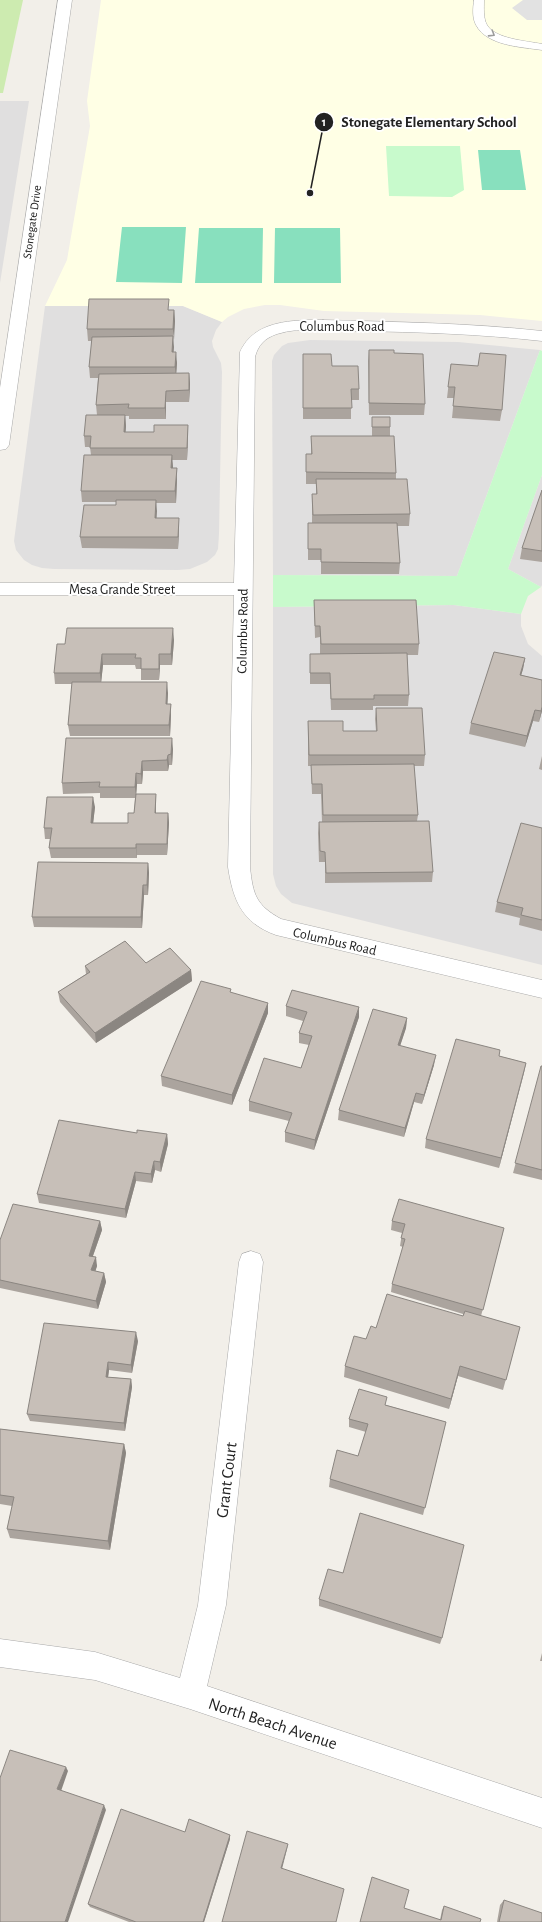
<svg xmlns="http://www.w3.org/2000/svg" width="542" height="1922" viewBox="0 0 542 1922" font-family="'Alegreya Sans',sans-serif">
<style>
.residential{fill:#e0dfdf}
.education{fill:#ffffe5}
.grass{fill:#cdebb0}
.park{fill:#c8facc}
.pitch{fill:#88e0be}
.parking{fill:#e2e2e2}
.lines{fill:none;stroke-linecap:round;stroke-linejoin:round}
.service-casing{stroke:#a9a9a9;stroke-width:1}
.minor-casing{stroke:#a9a9a9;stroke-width:1}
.tertiary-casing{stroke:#a9a9a9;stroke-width:1}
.service{fill:#fff;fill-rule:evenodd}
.minor{fill:#fff;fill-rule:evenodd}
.tertiary{fill:#fff;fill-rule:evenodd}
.wall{fill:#aba49e}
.shaded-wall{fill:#8b8681}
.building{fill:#c7bfb8;stroke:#8b8681}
.oneway{stroke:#9c9c9c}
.labels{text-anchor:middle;stroke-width:4;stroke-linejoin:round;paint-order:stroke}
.far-street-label{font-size:12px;fill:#222;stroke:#fff}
.street-label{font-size:14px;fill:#222;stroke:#fff}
.near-street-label{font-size:17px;fill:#222;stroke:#fff}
.leader{fill:none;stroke:#222;stroke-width:1.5}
.callout-dot{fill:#222;stroke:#fff;stroke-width:1.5}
.mark-label{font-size:12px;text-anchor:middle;font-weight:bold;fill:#fff}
.callout-label{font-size:15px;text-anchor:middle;font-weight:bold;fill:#222;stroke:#fff;stroke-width:4;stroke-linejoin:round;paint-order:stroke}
</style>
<rect width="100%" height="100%" fill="#f2efe9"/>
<path class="residential" d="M0 101H29L0 283Z
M45 306H183L222 322 216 330 212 341 213 347 221 363 222 372 219 534 218 549 215 555 207 562 190 569 178 570 54 569 42 568 32 565 24 560 16 550 14 541Z
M310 340 458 342 540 350 457 576 273 575 272 361 274 355 282 346 288 343Z
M542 475V585L541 587 508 569Z
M454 605 521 614V626L528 644 542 656V965L292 903 281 894 276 886 273 874V607Z"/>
<path class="education" d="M101 0H542V321L480 315 324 311 280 305H265L244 309 228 317 222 322 183 306H45L67 260 90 126 87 101Z"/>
<path class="grass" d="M0 0H23L3 93H0Z"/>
<path class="park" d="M386 146H460L464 190 452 197 389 196Z
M540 350 542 351V475L508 569 541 587 528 596 521 614 454 605 273 607V575L457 576Z"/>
<path class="pitch" d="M478 150H520L526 190H482Z
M122 227H186L182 283 116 282Z
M199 228H263L262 283H195Z
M275 228H340L341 283H274Z"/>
<path class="parking" d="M523 0H542V20H527L512 8Z"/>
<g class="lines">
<g class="service-casing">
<path id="service" d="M474 0H484C484 8 483 18 487 25 495 39 527 41 542 44V50C522 47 487 46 476 25 472 18 473 8 474 0Z"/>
</g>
<g class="minor-casing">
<path id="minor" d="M323 320C396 322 469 323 542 331V341C480 334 418 332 356 331 330 331 302 326 277 334 265 338 258 345 255 357L250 867C253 895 256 905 281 919L542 980V998L276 935C242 923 233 900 228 867L234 595H0V583H234L240 352C254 320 293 320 323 320Z
M251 1251 260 1254 263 1262 226 1605 207 1686 542 1798V1828L190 1709 95 1680 0 1667V1639L95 1652 180 1678 198 1605 239 1262 242 1254Z"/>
</g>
<g class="tertiary-casing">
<path id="tertiary" d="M58 0H72L9 445 6 449 0 450V388Z"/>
</g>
<use href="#service" class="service"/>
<use href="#minor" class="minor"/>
<use href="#tertiary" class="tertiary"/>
</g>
<path class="wall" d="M170 310H174L175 321 173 340V352L177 363 176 373H189L190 384 189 402H166V419H129V416H125L126 426 125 432H154L188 425V437L187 460H172L173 468H177V479L176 503H156V518L179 529 178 549 82 548 80 537 116 505V502H82L81 491 91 455 90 447H85L84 436 97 415 96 405 98 378H90L89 367 92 341H88L87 329Z
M369 350 394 353 425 404 424 415H369L368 361Z
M303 354 332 366 359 389V400H351V419H303Z
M451 364 502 410 500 421 452 418 454 398H447Z
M372 417 390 427V436L396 473V479L410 514 409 526H397L400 563 399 574H321V560H308V523H312V494H316V484H306V454H311V436H372Z
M542 490V562L520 559 522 548Z
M314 600 419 644 418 655H407L409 695 408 706H373V710H331L330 684H310V654H320V637L315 638Z
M174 640 172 665H160L159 680H141V669H136L135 665H103L101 682 168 693 167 704H171V715L170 736H70L68 725 72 684H55L54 673 65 644Z
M525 658 523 669 521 675 542 680V711L539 722 533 721 525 747 469 734 471 723Z
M376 708 425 755 424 766H414L418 815 417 821 433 872 432 882 325 883V862H319L318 833 319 822H322L321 794H312L311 766H308V721L343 731H376L375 719Z
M173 749 172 765H169L168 771H143L142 784H137L136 794H156V813H168L169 823 167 855H137V858H51L49 848 50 839H45L44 828 95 807 93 823H128L134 813 135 798H100V793L63 794 62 783Z
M542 756V770L539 769Z
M542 828V931L519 925 520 918 495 912 497 902Z
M148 863 149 873 148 895H144L142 928 34 927 32 917Z
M85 966 191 970 192 981 96 1043 60 1002 58 992 86 974Z
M231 993 268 1003V1013L232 1105 162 1086 161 1076Z
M286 1006 359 1007V1017L314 1150 285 1142V1132L289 1121 249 1111V1101L301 1068 309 1045 299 1043V1033L303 1021 286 1016Z
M407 1018 406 1028 400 1046 434 1065 422 1104 414 1102 404 1137 338 1120 339 1110Z
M499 1056 526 1063 499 1168 425 1148 426 1139Z
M542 1066V1180L513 1173Z
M137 1133 167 1134 168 1144 161 1172 155 1170 152 1183 136 1181 126 1218 39 1203 37 1194Z
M100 1221 102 1230 93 1256 97 1266 95 1271 104 1273 106 1282 98 1309 0 1288V1240Z
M392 1221 504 1228 481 1316 520 1327 503 1390 458 1376 449 1409 344 1377 345 1366 366 1339 376 1328 463 1316V1314L391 1292 392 1284 403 1247 400 1246 402 1233 391 1230Z
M138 1341 132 1373 109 1370 108 1377 131 1379 132 1387 125 1431 30 1421 27 1414Z
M386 1405 446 1422 423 1515 329 1487 330 1479 358 1456 366 1432 349 1427V1419Z
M0 1429 124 1444 126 1453 110 1550 10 1538 7 1529 12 1506 0 1504Z
M319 1599 442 1638 440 1644 319 1606Z
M542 1653V1661H540Z
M185 1832 230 1835V1839L204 1922H129L90 1907 88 1904Z
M504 1900 542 1922H497L500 1905Z
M444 1906 480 1922H360L404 1908 440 1920 442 1910Z"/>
<path class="shaded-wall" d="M174 310 175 321 174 340 173 329Z
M173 336 174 347 173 363 172 352Z
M176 352 177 363 176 378 175 367Z
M189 373 190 384 189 402Z
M166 391V419L165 408Z
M125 415 126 426 125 443 124 432Z
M188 425V437L187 460V448Z
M172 455 173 467 172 479 171 468Z
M177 468V479L176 503 175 491Z
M156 500 157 511 156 529 155 518Z
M179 518V529L178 549V537Z
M173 628 174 640 172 665 171 654Z
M102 654 103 665 101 684 100 673Z
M159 654 160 665 159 680Z
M525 658 523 669 518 686 520 675Z
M167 682 168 693 167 715 166 704Z
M171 704V715L170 736 169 725Z
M542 707V711L539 722 541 711Z
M535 710 533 721 525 747 527 736Z
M172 738 173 749 172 765 171 754Z
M168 755 169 765 168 771 167 760Z
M142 761 143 771 142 784 141 774Z
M136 773 137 784 136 798 135 787Z
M156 794V824L155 813Z
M93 797 95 807 92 833 91 823Z
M168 813 169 823 167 855V844Z
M136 844 137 855V858L136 848Z
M148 863 149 873 148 895 147 885Z
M143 885 144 895 142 928 141 917Z
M191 970 192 981 96 1043 95 1033Z
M268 1003V1013L232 1105V1095Z
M359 1007V1017L314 1150 315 1140Z
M407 1018 406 1028 397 1055 398 1045Z
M436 1055 434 1065 422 1104 424 1095Z
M526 1063 524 1073 499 1168 501 1158Z
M416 1093 414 1102 404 1137 405 1128Z
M167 1134 168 1144 161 1172 160 1162Z
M154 1161 155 1170 152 1183 151 1174Z
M135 1172 136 1181 126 1218 125 1209Z
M100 1221 102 1230 90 1264 89 1256Z
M96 1257 97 1266 93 1279 91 1270Z
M104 1273 106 1282 98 1309 96 1301Z
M136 1332 138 1341 132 1373 131 1365Z
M108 1362 109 1370 107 1385 106 1377Z
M460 1366 458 1376 449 1409 451 1399Z
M131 1379 132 1387 125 1431 124 1423Z
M124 1444 126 1453 110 1550 108 1541Z
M66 1767 68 1771 60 1794 57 1789Z
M104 1805 106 1810 68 1922H65Z
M230 1835V1839L204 1922H203Z
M288 1844 287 1849 281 1873V1868Z"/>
<path class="building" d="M89 299H169L168 310H174L173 329H87Z
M173 336 172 352H176L175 367H89L92 337Z
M369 350H394V353L423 354 425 404 369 403Z
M480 353 506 355 502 410 453 406 455 387H448L451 364 478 366Z
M303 354H331L332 366H358L359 389H351L352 408H303Z
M189 373V390L166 391 165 408H128L129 404 96 405 99 374Z
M86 415H125L124 432H154V425H188L187 448H90L91 436H84Z
M372 417H390V427H372Z
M311 436H394L396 473 306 472V454H312Z
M84 455H172L171 468H177L175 491H81Z
M316 479H407L410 514 313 515 312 494H317Z
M542 490V551L522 548Z
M116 500H156L155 518H179L178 537H80L84 505H116Z
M308 523H397L400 563 321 562V549H308Z
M314 600H416L419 644H321L320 626H315Z
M67 628H173L171 654H159V669H141V658H135L136 654H102L100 673H54L57 644H65Z
M494 652 525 658 520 675 542 680V707L541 711 535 710 527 736 471 723Z
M407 653 409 695H374V699H331L330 673H310V654Z
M72 682H167L166 704H171L169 725H68Z
M376 708H422L425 755H309L308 721H343V731H377Z
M66 738H172L171 754 168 755 167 760 142 761 141 774 136 773 135 787H99L100 782 62 783Z
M414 764 418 815H323L322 784H312L311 765Z
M136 794H156L155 813H168L167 844H136V848H49L52 828H44L47 797H93L91 823H128V813H134Z
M429 821 433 872 326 873 325 852 320 851 319 822Z
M521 823 542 828V920L521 915 523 908 497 902Z
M38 862 148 863 147 885H143L141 917H32Z
M125 941 146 963 170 948 191 970 95 1033 58 992 90 972 85 966Z
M201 981 231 989 230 992 268 1003 232 1095 161 1076Z
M292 990 359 1007 315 1140 285 1132 292 1113 249 1101 264 1058 301 1068 312 1036 299 1033 307 1012 286 1006Z
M373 1009 407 1018 398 1045 436 1055 424 1095 416 1093 405 1128 339 1110Z
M456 1039 500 1050 499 1056 526 1063 501 1158 426 1139Z
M541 1066H542V1170L515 1163Z
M59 1120 137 1133V1130L167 1134 160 1162 154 1161 151 1174 135 1172 125 1209 37 1194Z
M399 1199 504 1228 483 1310 392 1284 405 1239 401 1238 405 1224 392 1221Z
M13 1204 100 1221 89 1256 96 1257 91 1270 104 1273 96 1301 0 1280V1240Z
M387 1294 463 1316 465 1311 520 1327 506 1380 460 1366 451 1399 345 1366 354 1336 366 1339 371 1326 376 1328Z
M44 1323 136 1332 131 1365 108 1362 106 1377 131 1379 124 1423 27 1414Z
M359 1389 387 1397 385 1405 446 1422 425 1508 330 1479 337 1450 358 1456 368 1424 349 1419Z
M0 1429 124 1444 108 1541 7 1529 14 1497 0 1495Z
M360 1513 464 1545 442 1638 319 1599 328 1569 343 1573Z
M10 1750 66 1767 57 1789 104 1805 65 1922H0V1778Z
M121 1809 185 1832 189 1819 230 1835 203 1922H136L88 1904Z
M247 1831 288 1844 281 1868 344 1889 336 1922H222Z
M372 1877 409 1890 404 1908 441 1920 444 1906 481 1919 480 1922H360Z
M504 1900 542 1913V1922H499Z"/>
<defs><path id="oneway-chevron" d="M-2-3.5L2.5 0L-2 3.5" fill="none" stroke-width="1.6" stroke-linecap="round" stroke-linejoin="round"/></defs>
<use class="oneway" href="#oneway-chevron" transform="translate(492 34) rotate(32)"/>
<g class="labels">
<g class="far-street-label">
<text transform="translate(32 222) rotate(-82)" y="4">Stonegate Drive</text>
</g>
<g class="street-label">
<text x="342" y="331">Columbus Road</text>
<text x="122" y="594">Mesa Grande Street</text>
<text transform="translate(242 631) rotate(-89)" y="5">Columbus Road</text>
<text transform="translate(335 941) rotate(13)" y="5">Columbus Road</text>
</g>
<g class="near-street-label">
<text transform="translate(226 1480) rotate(-83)" y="6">Grant Court</text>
<text transform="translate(273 1723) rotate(18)" y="6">North Beach Avenue</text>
</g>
</g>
<path class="leader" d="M310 193L324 122"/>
<g class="callout-dot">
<circle cx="310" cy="193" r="4"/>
<circle cx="324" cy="122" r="10"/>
</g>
<g class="mark-label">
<text x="324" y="126">1</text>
</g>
<g class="callout-label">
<text x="429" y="127">Stonegate Elementary School</text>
</g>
</svg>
